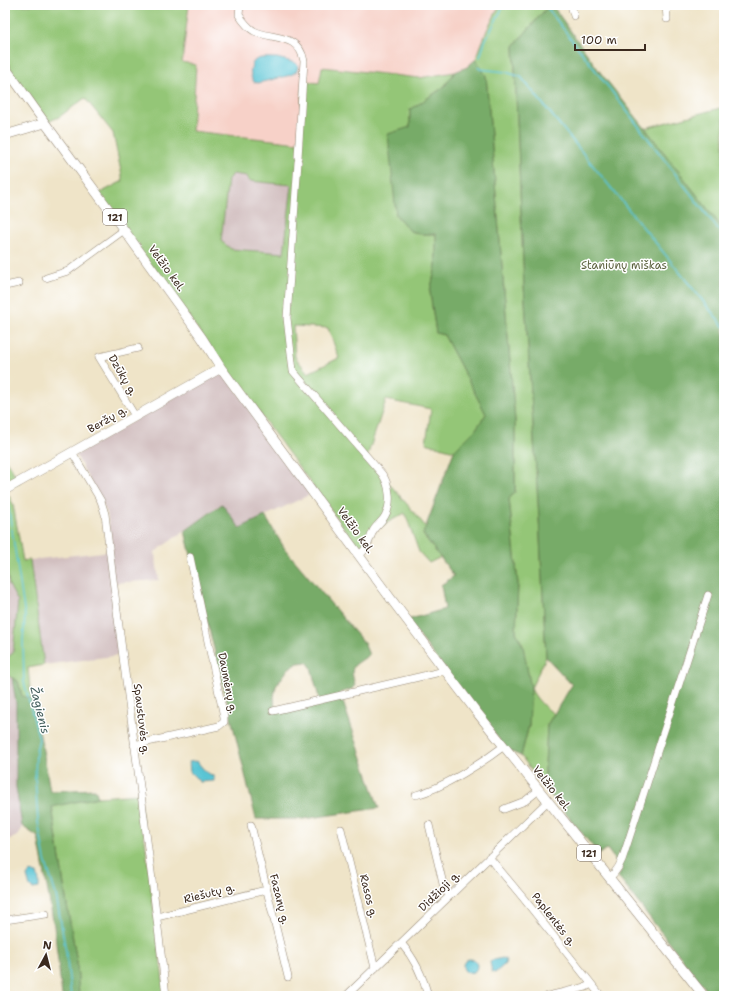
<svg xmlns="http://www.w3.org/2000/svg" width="729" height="1001" viewBox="0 0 729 1001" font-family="'Shantell Sans',sans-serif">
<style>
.built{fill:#f7d1c8}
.industrial{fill:#d2bfc0}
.green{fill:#94c677;stroke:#68784a;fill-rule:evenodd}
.forest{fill:#77ab68;stroke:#596a43;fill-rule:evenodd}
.water{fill:#59c4d4;stroke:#4a7779}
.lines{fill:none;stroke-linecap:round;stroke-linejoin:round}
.stream{stroke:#59c4d4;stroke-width:1.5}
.minor-casing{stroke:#958773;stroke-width:8}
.major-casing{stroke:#958773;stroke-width:10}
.minor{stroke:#fff;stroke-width:7}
.major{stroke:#fff;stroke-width:9}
.labels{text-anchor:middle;stroke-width:3;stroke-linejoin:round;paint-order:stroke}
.shield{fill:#fff;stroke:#766a62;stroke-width:1}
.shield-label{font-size:10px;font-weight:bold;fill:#3b2a1e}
.park-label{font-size:11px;fill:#5a613d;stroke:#fff}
.street-label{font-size:11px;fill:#3b2a1e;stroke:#fff}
.water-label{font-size:12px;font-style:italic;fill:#46605e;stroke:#fff}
</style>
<rect width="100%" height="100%" fill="#fff"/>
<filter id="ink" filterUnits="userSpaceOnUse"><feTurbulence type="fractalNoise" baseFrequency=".025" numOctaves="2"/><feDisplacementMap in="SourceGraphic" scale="8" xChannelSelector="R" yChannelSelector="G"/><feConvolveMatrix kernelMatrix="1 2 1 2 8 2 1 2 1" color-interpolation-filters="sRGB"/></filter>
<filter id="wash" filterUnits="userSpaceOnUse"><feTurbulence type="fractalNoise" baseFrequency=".012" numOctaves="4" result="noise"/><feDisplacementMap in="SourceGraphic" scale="16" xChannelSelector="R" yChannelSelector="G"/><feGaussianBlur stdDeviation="0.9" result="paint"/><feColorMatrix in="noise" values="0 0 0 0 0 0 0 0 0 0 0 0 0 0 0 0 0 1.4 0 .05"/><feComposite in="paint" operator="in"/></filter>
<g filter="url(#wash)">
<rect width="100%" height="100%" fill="#efe4c8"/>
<path class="built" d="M189 5H500L487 30 476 59 467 67 455 72 419 78 322 67 319 83 303 81 299 143 192 131 196 65 182 62Z"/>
<path class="industrial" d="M233 174 247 176 249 181 292 185 284 253 231 249 221 241 228 179Z
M221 368 311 494 240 528 221 504 155 552 159 580 112 583 121 655 44 665 30 560 112 551 107 513 76 455Z
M5 556 9 585 18 602 13 653 5 659Z
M5 674 12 678 16 703V787L22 826 19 835 13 838 5 840Z"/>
<path class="green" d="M5 5H189L182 62 196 65 192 131 299 143 303 81 319 83 322 67 419 78 455 72 444 87 410 110V127L394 185 396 215 410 231 423 234H436V266L430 292 436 333 444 335 486 414 476 429 454 451 426 443 431 409 386 400 367 457C386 481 407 503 426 527L423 535 441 557 429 563 419 552 405 513 372 531 366 547 360 550 98 194 123 181 113 133 85 98 59 117 45 123 5 64ZM233 174 247 176 249 181 292 185 284 253 231 249 221 241 228 179ZM293 326 328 328 339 358 308 373 295 357Z
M500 5H549L514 46 524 285 539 517 546 657 531 688C535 699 545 707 554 714L547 725 544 787 521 756 529 725 523 646 516 632 518 584 509 499 515 492V421L486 76 476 59 487 30Z
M724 107V230L645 128Z
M5 459 20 482 5 490Z
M9 496 13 504 23 561 30 560 44 665 28 668 30 688 33 699 22 696 18 681 5 674V659L13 653 18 602 9 585 5 556V498Z
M139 794 165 996H79L77 962 67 905 52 806 98 797Z"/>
<path class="forest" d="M549 5H552L600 72 645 128 724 230V996H711L618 877 622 869 607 849 599 854 544 787 547 725 572 685 546 657 539 517 524 285 514 46Z
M476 59 486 76 515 421V492L509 499 518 584 516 632 523 646 531 688 529 725 521 756 507 750 407 620 445 609 441 585 454 576 423 534 454 451 476 429 486 414 444 335 436 333 430 292 436 266V234H423L410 231 396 215 388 134 410 127V110L444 87 455 72 467 67Z
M222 504 240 528 265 516 285 549 364 643 369 655C353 667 349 664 355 685L352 689 340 693 379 808 303 819H256L185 531ZM307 662 311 667 320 702 275 712 274 697 276 686 289 668 298 663Z
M12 678 18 681 22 696 33 699 45 761 50 791 95 789 98 797 52 807 67 905 77 962 79 996H62L54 926 38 837 22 826 16 787V703Z"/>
<path class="water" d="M277 58 296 63 298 66 297 71 291 75 258 83 254 82C251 78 250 74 251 69 252 55 266 58 277 58Z
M197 761C202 768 206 773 214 776V781L200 782 190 772 189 762Z
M30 872 37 873 39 881V888L33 889 30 887 27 876Z
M503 958 506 960 505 964 495 973 492 972 490 962 493 960Z
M463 966a7 7 0 1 1 14 0a7 7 0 1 1-14 0Z"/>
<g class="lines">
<path class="stream" d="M545 5 724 237
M480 57 485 41 504 5
M478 67 480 69 506 72 521 77 724 327
M7 498 25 616 23 640 24 682 39 739 36 751 35 777 38 822 45 860 56 895 66 952 71 996"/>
</g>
</g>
<g filter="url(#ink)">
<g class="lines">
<g class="minor-casing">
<path id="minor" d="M240 5 239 15C243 21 247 27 254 31 272 40 299 33 304 61L298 157
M571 5 574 16
M666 5 667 19
M298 162 287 318 293 371 382 474C390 485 392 504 385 516 382 522 376 525 373 531 369 540 368 549 359 555
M46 278 68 271 124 230
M5 286 19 283
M135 416 99 357 138 348
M72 452 101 501 105 514C124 675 148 835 166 996
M273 711 436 673 445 670
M134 745 219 726 224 722V717L190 557
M416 795C443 788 482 763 504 746
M504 809 525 801 539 790
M251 825 288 977
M429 825 444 888 449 895
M341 829 375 968
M489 857 524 899 601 996
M609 878C618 871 622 862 625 851L708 595
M157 917 266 890
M5 920 46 914
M401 943C415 959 423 976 428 996
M346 996 548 801
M548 996 586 987 591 984"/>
</g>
<g class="major-casing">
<path id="major" d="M5 67 45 123 124 230 202 338 221 368 391 599 475 710 704 996
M5 135 45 123
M5 490 221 368"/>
</g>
<use href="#minor" class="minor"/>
<use href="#major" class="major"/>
</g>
</g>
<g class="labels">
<g class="shield">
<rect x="103" y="209" width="24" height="16" rx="3"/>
<rect x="577" y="845" width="24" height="16" rx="3"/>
</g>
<g class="shield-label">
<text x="115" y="221">121</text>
<text x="589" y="857">121</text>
</g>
<g class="park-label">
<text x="624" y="269">Staniūnų miškas</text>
</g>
<g class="street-label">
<text transform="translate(167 268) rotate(54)" y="4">Velžio kel.</text>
<text transform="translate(123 375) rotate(60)" y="4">Dzūkų g.</text>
<text transform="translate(107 419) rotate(-30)" y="4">Beržų g.</text>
<text transform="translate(356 530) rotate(54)" y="4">Velžio kel.</text>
<text transform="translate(228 683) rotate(79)" y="4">Daumėnų g.</text>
<text transform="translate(142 719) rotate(83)" y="4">Spaustuvės g.</text>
<text transform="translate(552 788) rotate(51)" y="4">Velžio kel.</text>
<text transform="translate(439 891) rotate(-44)" y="4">Didžioji g.</text>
<text transform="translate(209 893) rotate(-14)" y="4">Riešutų g.</text>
<text transform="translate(369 896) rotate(76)" y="4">Rasos g.</text>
<text transform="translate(280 899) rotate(76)" y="4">Fazanų g.</text>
<text transform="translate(554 919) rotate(52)" y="4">Paplentės g.</text>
</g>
<g class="water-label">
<text transform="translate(40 710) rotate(76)" y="4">Žagienis</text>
</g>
</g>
<rect width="729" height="1001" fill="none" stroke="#fff" stroke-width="20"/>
<g transform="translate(46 955) rotate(7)" stroke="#ffffff" stroke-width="3" paint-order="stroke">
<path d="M0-3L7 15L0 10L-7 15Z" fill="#3b2a1e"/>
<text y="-6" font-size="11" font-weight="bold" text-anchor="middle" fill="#3b2a1e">N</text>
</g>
<path d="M575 44v6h70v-6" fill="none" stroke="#3b2a1e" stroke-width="2"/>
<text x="581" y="44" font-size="12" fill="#3b2a1e" stroke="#ffffff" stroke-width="3" paint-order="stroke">100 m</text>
</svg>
